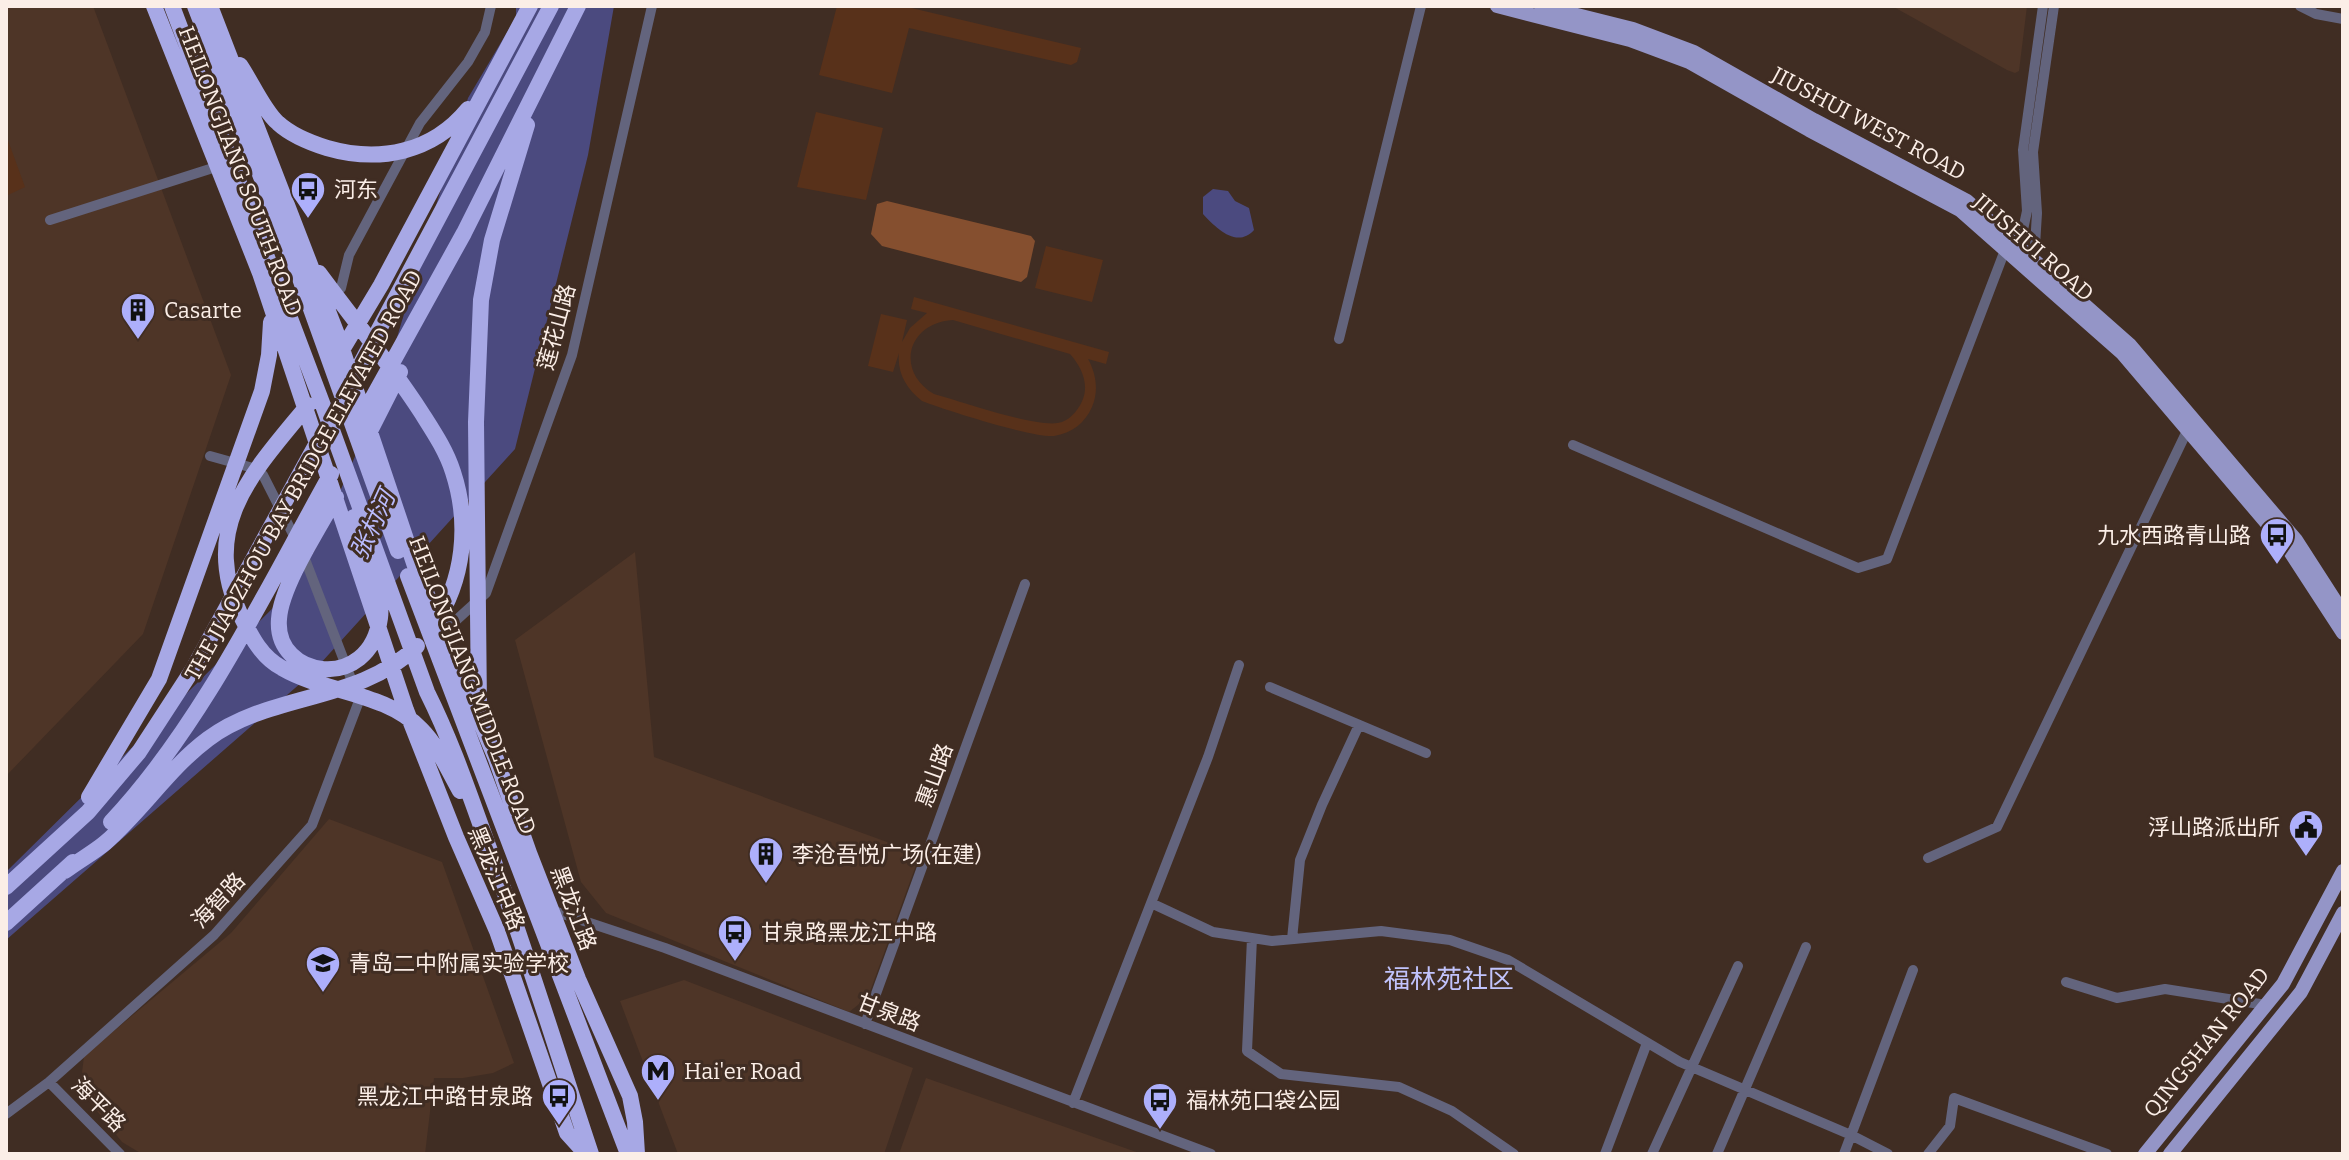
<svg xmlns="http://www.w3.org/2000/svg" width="2349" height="1160" viewBox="0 0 2349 1160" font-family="Bitter,'Noto Sans SC',serif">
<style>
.built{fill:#4e3527}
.green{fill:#58311a;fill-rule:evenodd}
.forest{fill:#854f2f}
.water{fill:#4b4a7f}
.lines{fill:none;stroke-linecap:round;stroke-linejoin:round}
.minor{stroke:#63647d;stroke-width:10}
.major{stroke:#9495c7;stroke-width:14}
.highway{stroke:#a7a8e5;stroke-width:16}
.labels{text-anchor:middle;stroke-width:6;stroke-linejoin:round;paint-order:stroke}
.street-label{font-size:22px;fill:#fbeee7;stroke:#402d23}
.poi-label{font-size:22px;fill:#fbeee7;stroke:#402d23;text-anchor:start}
.water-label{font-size:24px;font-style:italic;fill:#babcfe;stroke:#402d23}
.quarter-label{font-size:26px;fill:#c1c3fc;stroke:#402d23}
</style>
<rect width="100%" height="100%" fill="#402d23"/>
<path class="built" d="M6 6H93L231 375 143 634 6 776Z
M1892 6H2027L2019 71 2015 73 2007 70Z
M635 552 654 757 920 854 868 997 849 1012 606 913 581 882 515 640Z
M329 819 442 862 514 1063 493 1073 463 1078H434L425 1154H142L122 1142 80 1090 84 1056 231 933Z
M684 980 913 1068 884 1154H678L620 1001Z
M926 1078 1142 1154H899Z"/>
<path class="green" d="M837 6H903L1081 48 1077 62 1071 65 909 28 892 93 819 75Z
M816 112 883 128 866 200 797 187Z
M6 135 25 187 8 195H6Z
M1046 246 1103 260 1092 302 1035 288Z
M914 297 1109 352 1106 364 1088 359C1096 373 1099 391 1092 407 1085 423 1072 433 1054 436 1033 438 945 410 922 401 906 388 897 373 899 353L893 372 868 366 881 314 907 320 902 342 910 328 927 313 911 309ZM953 320 1070 354C1081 366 1089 383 1083 399 1079 409 1072 418 1062 422 1041 430 960 401 934 394 895 371 907 323 953 320Z"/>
<path class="forest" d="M887 201 1031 236 1035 241 1027 277 1021 282 882 246 871 234 877 204Z"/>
<path class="water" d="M516 6H614L588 155 515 449 310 675 6 940V872L289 592 315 550 377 405 468 98 516 17Z
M1213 189 1228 191 1235 201 1249 208 1254 230C1237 249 1216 228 1203 214V197Z"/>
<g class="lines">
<path class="minor" d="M2300 6 2316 14 2343 19
M50 220 216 167
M2018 253 2027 211 2023 150 2043 6
M2034 262 2037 213 2033 152 2054 6
M331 297 341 288 349 255 420 123 468 62 485 32 491 6
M1339 339 1421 6
M1573 445 1858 568 1887 559 2005 250
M210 456 253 468 263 475 296 540
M303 554 355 689
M440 635 486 593 572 355 652 6
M1270 687 1426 753
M1928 858 1997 827 2187 431
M1151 903 1213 932 1272 941 1381 931 1450 940 1508 960 1680 1062 1851 1135 1888 1154
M551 910 665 948 1211 1154
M1252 938 1247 1051 1281 1074 1399 1087 1452 1111 1514 1154
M1292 939 1300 860 1322 805 1359 725
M2066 982 2117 998 2165 989 2266 1005
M865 1024 1025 584
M49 1082 120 1154
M1073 1103 1208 757 1239 665
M6 1114 49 1082 214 935 312 825 362 693
M1605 1154 1647 1043
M1652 1154 1738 966
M1717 1154 1806 947
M1844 1154 1913 970
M1928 1154 1950 1126 1954 1098 2107 1154"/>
<path class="major" d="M1497 6 1630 40 1689 62 1809 130 1960 210 2122 353 2287 547 2343 633
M1541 6 1633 29 1694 52 1814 120 1967 201 2130 345 2296 540 2343 613
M2145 1154 2283 984 2343 871
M2170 1154 2301 992 2343 913"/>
<path class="highway" d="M154 6 260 273 406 710 456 837 497 931 567 1133 586 1154
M172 6 324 408 427 692C451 740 468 790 486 840 524 944 556 1049 591 1154
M195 6 297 270 398 551
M210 6 338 337 415 566 496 759 529 853 578 979 630 1096 635 1122 637 1154
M240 65C251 81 264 111 278 123 291 135 311 143 327 148 379 163 432 153 468 109
M319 273C353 319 390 364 421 412 433 431 446 450 453 472 470 524 464 580 434 625
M339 355 381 285 530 6
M351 382 551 6
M308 405C254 471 198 526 241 616 251 636 261 657 282 668 325 693 385 692 421 729 438 746 448 770 460 791
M361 419 464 233 578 6
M367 437 400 372
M336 497C319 528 281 586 279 619 274 679 370 693 380 618 384 585 362 548 354 517
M408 576 628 1154
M479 707 476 422 481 300 492 240 527 125
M89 797 159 679 262 391 269 355 271 322
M111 822C202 725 266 590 331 474
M65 871C78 861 93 853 105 843 142 811 169 768 208 739 271 692 359 703 417 646
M6 887 88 812 139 752 193 669 318 441
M6 923 73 862"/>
</g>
<defs>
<g id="bus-pin" transform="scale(1.8)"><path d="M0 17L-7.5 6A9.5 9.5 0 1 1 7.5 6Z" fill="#adaffb" stroke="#402d23"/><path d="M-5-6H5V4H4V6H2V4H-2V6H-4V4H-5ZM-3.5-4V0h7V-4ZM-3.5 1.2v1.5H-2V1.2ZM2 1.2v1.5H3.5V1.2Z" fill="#111"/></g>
<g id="building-pin" transform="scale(1.8)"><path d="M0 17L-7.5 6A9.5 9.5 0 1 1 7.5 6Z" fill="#adaffb" stroke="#402d23"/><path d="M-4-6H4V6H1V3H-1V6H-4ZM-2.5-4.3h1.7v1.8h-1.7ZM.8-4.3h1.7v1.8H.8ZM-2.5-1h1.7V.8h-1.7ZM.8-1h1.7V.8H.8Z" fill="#111"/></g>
<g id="civic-pin" transform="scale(1.8)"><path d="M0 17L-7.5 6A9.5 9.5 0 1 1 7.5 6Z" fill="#adaffb" stroke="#402d23"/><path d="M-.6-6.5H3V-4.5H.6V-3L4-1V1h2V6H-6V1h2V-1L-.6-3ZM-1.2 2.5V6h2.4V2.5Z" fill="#111"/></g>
<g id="school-pin" transform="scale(1.8)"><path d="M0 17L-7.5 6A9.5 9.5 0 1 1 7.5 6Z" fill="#adaffb" stroke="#402d23"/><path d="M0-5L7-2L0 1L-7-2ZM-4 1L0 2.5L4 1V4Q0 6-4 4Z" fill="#111"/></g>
<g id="metro-pin" transform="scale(1.8)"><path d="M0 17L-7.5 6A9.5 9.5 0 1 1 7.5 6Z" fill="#adaffb" stroke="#402d23"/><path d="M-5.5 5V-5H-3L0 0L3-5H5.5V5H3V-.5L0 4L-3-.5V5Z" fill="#111"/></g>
</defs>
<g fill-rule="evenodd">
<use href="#bus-pin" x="308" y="189"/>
<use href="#building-pin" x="138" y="310"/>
<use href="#bus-pin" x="2277" y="535"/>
<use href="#civic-pin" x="2306" y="827"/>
<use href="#building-pin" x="766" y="854"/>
<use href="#bus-pin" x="735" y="932"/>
<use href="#school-pin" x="323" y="963"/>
<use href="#metro-pin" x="658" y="1071"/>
<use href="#bus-pin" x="559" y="1096"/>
<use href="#bus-pin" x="1160" y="1100"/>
</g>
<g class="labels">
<g class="street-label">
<text transform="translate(1869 123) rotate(28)" y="8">JIUSHUI WEST ROAD</text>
<text transform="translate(241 171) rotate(69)" y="8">HEILONGJIANG SOUTH ROAD</text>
<text transform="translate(2034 247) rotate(41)" y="8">JIUSHUI ROAD</text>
<text transform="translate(556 327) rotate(-75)" y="8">莲花山路</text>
<text transform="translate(303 475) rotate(-61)" y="8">THE JIAOZHOU BAY BRIDGE ELEVATED ROAD</text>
<text transform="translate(473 685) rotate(69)" y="8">HEILONGJIANG MIDDLE ROAD</text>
<text transform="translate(934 775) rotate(-70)" y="8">惠山路</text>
<text transform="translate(497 878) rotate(67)" y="8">黑龙江中路</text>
<text transform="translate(218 900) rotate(-47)" y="8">海智路</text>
<text transform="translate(574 908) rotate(69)" y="8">黑龙江路</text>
<text transform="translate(889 1012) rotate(21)" y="8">甘泉路</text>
<text transform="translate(2206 1042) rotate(-51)" y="8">QINGSHAN ROAD</text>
<text transform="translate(99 1104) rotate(45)" y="8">海平路</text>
</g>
<g class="poi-label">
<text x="334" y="197">河东</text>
<text x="164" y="318">Casarte</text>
<text x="2251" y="543" text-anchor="end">九水西路青山路</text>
<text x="2280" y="835" text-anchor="end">浮山路派出所</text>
<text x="792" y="862">李沧吾悦广场(在建)</text>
<text x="761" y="940">甘泉路黑龙江中路</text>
<text x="349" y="971">青岛二中附属实验学校</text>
<text x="684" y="1079">Hai'er Road</text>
<text x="533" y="1104" text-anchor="end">黑龙江中路甘泉路</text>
<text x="1186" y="1108">福林苑口袋公园</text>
</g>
<g class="water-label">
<text transform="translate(373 525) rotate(-65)" y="8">张村河</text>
</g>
<g class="quarter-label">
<text x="1449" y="988">福林苑社区</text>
</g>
</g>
<rect width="2349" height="1160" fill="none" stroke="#fbeee7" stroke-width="16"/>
</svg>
